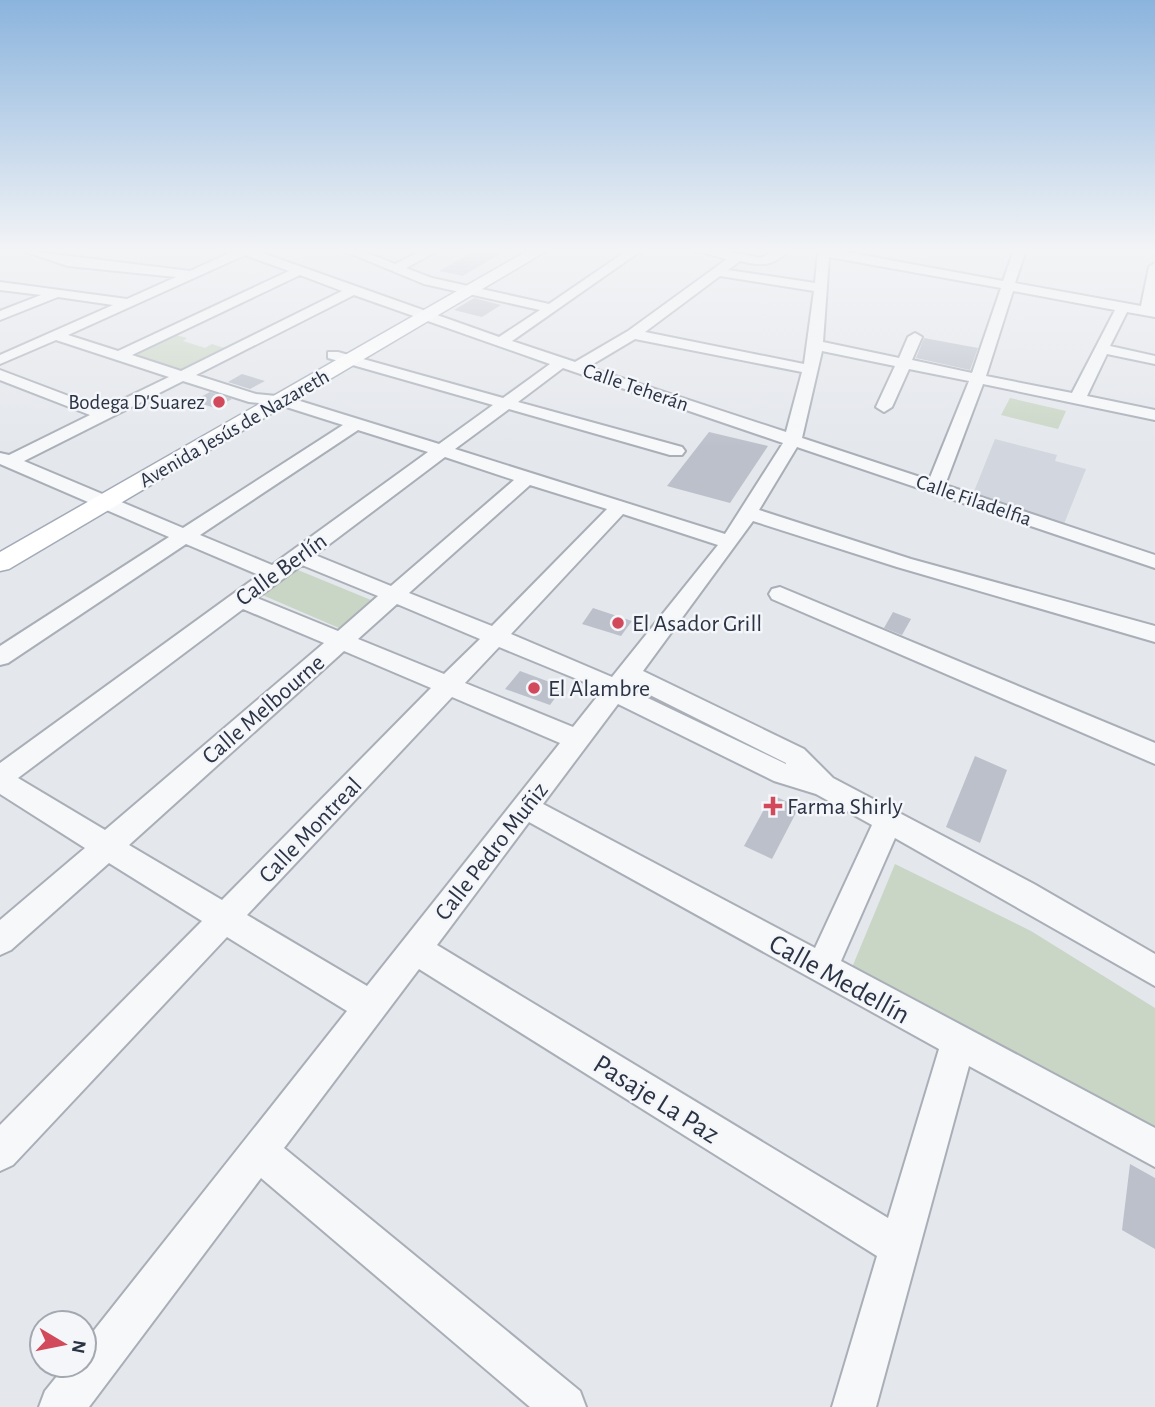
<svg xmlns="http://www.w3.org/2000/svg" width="1155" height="1407" viewBox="0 0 1155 1407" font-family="'Alegreya Sans',sans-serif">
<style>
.built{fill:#d2d6de}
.green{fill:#c9d6c5}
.building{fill:#bbc0ca}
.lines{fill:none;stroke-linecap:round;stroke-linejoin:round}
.minor-casing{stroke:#a9aeb7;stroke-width:4}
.major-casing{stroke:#a3abb8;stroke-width:3}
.minor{fill:#f7f8fa;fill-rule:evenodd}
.major{fill:#fff;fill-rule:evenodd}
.poi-dot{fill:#d1495b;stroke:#f4f6f9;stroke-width:2.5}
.labels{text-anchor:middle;stroke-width:5;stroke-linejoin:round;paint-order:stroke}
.far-street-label{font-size:21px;fill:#2b3445;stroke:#f4f6f9}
.far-poi-label{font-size:21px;fill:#2b3445;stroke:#f4f6f9;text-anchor:end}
.street-label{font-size:24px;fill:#2b3445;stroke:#f4f6f9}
.poi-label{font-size:24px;fill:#2b3445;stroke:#f4f6f9;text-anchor:start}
.near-street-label{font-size:28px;fill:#2b3445;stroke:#f4f6f9}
</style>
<rect width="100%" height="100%" fill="#e4e7ec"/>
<path class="built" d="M995 439 1057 455 1055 461 1086 469 1064 524 973 494Z"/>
<path class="green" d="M172 334 187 338 183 341 205 348 212 344 227 349 185 370 130 353Z
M1010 398 1066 411 1058 429 1001 415Z
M293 568 371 600 339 628 260 594Z
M895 864 1031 931 1155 1008V1147L848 977Z"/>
<path class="building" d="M476 250H506L463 276 439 271Z
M474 298 501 305 482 317 454 310Z
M924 338 978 348 970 370 916 358Z
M242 374 265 381 250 389 228 382Z
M210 392 232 399 215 408 193 401Z
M709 432 768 446 730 503 667 486Z
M593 608 632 621 621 636 582 624Z
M893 612 911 619 902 635 884 628Z
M520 671 563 687 550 705 505 689Z
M975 756 1007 770 980 843 946 827Z
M772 795 799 807 772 859 744 846Z
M1130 1164 1155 1178V1249L1122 1230Z"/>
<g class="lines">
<g class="minor-casing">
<path id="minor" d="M20 250 190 271 236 250H254L499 337 540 310 424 284 342 250H360L395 264 423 250H439L406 268 432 278 549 304 628 250H642L512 341 575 362 628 331 727 259 693 250H720L761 258 775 250H789C773 267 761 266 740 261L728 270 815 283 818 250H835L1003 281 1014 250H1026L1015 283 1141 306 1149 267 1155 263V317L1127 312 1110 346 1155 356V364L1107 354 1087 396 1155 410V420L983 384 945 485 1155 555V568L797 447 759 510 911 559 1155 626V642L897 567 753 521 643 671 804 749 833 778 1034 884 1155 954V986L895 838 841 961 1155 1128V1167L969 1066 876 1407H832L877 1256 419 969 284 1148 580 1391 586 1407H530L261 1178 89 1407H39L45 1391 66 1365H84V1343L347 1011 227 937 13 1165 0 1171V1125L202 921 109 863 11 950 0 955V920L85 848 0 794V763L259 575 186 544 8 663 0 665V646L169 537 0 464V453L9 455 90 415 0 380V370L103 409 169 377 56 340 0 364V355L113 305 58 297 0 320V311L41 295 0 290V282L127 299 176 277 68 266ZM245 255 289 271 118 351 68 335ZM829 257 1001 288 972 373 912 360 922 337 915 333 908 337 899 358 823 342ZM300 275 342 291 181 371 132 355ZM720 276 814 291 804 364 645 332ZM1013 291 1115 310 1072 393 986 376ZM354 295 550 364 503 398 338 352H328V358L493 405 439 444 287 397 256 394 196 375ZM635 339 802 372 786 432 588 367ZM822 351 895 366 876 407 884 412 892 407 909 369 969 381 929 480 802 438ZM563 368 783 443 725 534 455 449 509 409 670 455H682L685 451 682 447 518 402ZM183 381 249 402 280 405 343 425 183 528 24 461ZM358 430 428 452 272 565 200 535ZM445 457 514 480 391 586 315 555ZM530 485 607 509 492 626 409 593ZM623 514 718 545 612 677 511 634ZM302 565 378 596 338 631 257 598ZM397 604 480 639 444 674 358 639ZM243 609 324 643 105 830 18 778ZM499 647 589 684 600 693 573 727 465 683ZM344 651 431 688 222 900 129 845ZM632 686 786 763V764L629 689ZM452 697 560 743 367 986 247 915ZM618 704 774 781 816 794 872 825 815 948 543 804ZM529 822 939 1049 888 1218 437 945Z
M780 587 1155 743V764L772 599 769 594 772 589Z"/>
</g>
<g class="major-casing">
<path id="major" d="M529 250H548L9 569 0 571V552Z"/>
</g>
<use href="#minor" class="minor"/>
<use href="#major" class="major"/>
</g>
<linearGradient id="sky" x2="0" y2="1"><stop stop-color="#8bb4dd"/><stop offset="0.56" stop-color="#f3f4f6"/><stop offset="1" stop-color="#f3f4f6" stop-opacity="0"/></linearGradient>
<rect width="1155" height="447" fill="url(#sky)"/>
<g class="poi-dot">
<circle cx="219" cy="402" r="7"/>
<circle cx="618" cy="623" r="7"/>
<circle cx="534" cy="688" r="7"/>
<path d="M769.5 795.5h7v7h7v7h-7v7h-7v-7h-7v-7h7z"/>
</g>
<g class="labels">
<g class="far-street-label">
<text transform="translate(636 387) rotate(19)" y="7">Calle Teherán</text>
<text transform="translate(234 428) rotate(-30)" y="7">Avenida Jesús de Nazareth</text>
<text transform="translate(974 500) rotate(19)" y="7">Calle Filadelfia</text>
</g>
<g class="far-poi-label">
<text x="205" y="409">Bodega D'Suarez</text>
</g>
<g class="street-label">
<text transform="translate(281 569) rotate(-36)" y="8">Calle Berlín</text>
<text transform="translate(263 709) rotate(-41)" y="8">Calle Melbourne</text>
<text transform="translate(310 830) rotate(-46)" y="8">Calle Montreal</text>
<text transform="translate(491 851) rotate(-52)" y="8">Calle Pedro Muñiz</text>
</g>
<g class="poi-label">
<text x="632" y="631">El Asador Grill</text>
<text x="548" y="696">El Alambre</text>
<text x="787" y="814">Farma Shirly</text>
</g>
<g class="near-street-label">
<text transform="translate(840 978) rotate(29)" y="10">Calle Medellín</text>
<text transform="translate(657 1098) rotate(32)" y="10">Pasaje La Paz</text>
</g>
</g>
<g transform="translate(63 1344) rotate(100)"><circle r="33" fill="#f4f6f9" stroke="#a4a8b1" stroke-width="2"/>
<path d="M0-5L12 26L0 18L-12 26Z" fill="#d1495b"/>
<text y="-10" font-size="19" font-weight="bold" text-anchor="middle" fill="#2b3445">N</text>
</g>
</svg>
